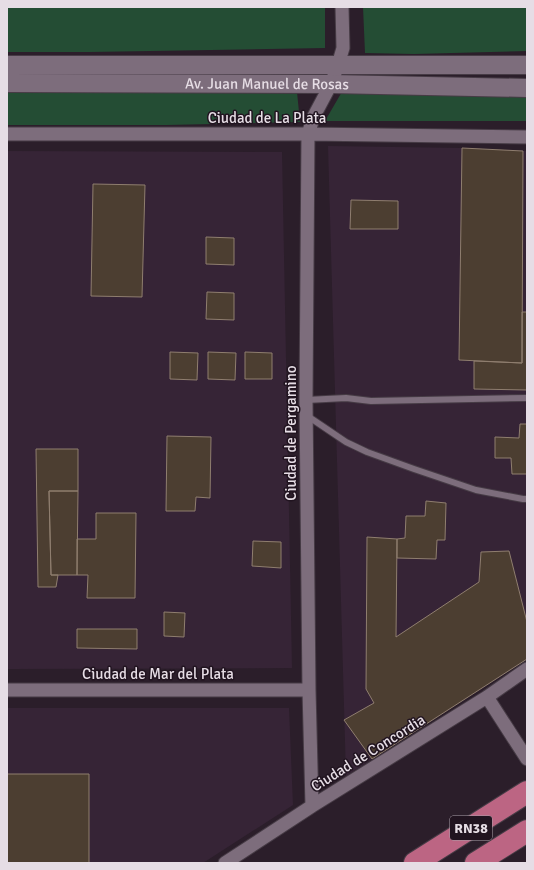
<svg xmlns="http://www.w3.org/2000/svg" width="534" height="870" viewBox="0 0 534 870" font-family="Signika,sans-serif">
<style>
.built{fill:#362436}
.green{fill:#244d34}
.building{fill:#4c3e31;stroke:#8f7e6f}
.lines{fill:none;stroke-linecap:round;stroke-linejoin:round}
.service-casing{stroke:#463b45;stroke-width:8}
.minor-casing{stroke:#463b45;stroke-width:15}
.secondary-casing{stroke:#463b45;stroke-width:20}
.trunk-casing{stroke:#463b45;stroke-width:24}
.service{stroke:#7d6d7c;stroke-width:6}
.minor{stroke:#7d6d7c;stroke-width:13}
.secondary{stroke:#7d6d7c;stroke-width:18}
.trunk{stroke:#bc6583;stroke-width:22}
.labels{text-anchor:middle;stroke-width:3;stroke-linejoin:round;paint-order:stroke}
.shield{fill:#211420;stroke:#aba1aa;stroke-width:1}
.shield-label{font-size:14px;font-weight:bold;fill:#e6dde5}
.street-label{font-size:15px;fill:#e6dde5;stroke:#211420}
</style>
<rect width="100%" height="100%" fill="#2b1e2a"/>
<path class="built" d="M328 146 462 148 527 151V659L346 776Z
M7 151 282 152 292 668 7 669Z
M7 708H289L293 805 203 863H7Z"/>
<path class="green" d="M7 7H325V48L90 52H7Z
M363 7H527V51L414 54 365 53Z
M343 90 527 95V121H325Z
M297 92 300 122 167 125H7V93Z"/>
<path class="building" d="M462 148 523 151 522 363 459 360Z
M93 184 145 185 142 297 91 296Z
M351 200 398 201V229H350Z
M206 237 234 238V265L206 264Z
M207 292 234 293V320L206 319Z
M522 312H527V390L474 389V361L522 363Z
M170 352 198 353 197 380 170 379Z
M208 352 236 353 235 380 208 379Z
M245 352 272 353V379H245Z
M520 424H527V474H512L511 458H495V437L519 438Z
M167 436 211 437 210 498 196 497 195 511H166Z
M36 449H78V491H49L51 575H58L56 587H38Z
M49 491H78L77 575H51Z
M426 501 446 503 445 540H437L436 559 397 558V539L405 538 406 516H425Z
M96 513H136L135 598H87L88 575H77V539H96Z
M367 537 397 539 396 637 479 582 481 552 509 551 527 622V659L372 759 344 720 374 703 366 689Z
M253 541 281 542V568L252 566Z
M164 612 185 613 184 637 164 636Z
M77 629H137V649L77 648Z
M7 774H89V863H7Z"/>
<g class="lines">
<g class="service-casing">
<path id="service" d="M306 400 346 398 371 401 527 398
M306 415 346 442 367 452 414 469 476 490 523 499H527"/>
</g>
<g class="minor-casing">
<path id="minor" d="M7 134H308L527 137
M7 690H309
M487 697 527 759
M312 806 309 690 306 400 308 134 314 116 331 84 338 65 343 48 342 7
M225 863 312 806 487 697 527 669"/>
</g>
<g class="secondary-casing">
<g id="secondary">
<path d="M7 65H527"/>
<path id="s1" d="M7 83 331 84 527 88"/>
</g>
</g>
<g class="trunk-casing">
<path id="trunk" d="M415 863 527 792
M476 863 527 831"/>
</g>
<use href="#service" class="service"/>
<use href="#minor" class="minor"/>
<use href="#secondary" class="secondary"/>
<use href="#trunk" class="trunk"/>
</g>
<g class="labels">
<rect class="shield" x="450" y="816" width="42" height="24" rx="3"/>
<g class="shield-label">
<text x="471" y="833">RN38</text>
</g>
<g class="street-label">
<text dy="5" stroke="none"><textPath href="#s1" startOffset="260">Av. Juan Manuel de Rosas</textPath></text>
<text x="267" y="123">Ciudad de La Plata</text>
<text transform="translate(291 433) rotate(-90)" y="5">Ciudad de Pergamino</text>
<text x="158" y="679">Ciudad de Mar del Plata</text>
<text transform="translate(368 753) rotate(-32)" y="5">Ciudad de Concordia</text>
</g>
</g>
<rect width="534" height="870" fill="none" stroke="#e6dde5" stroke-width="16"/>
</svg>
